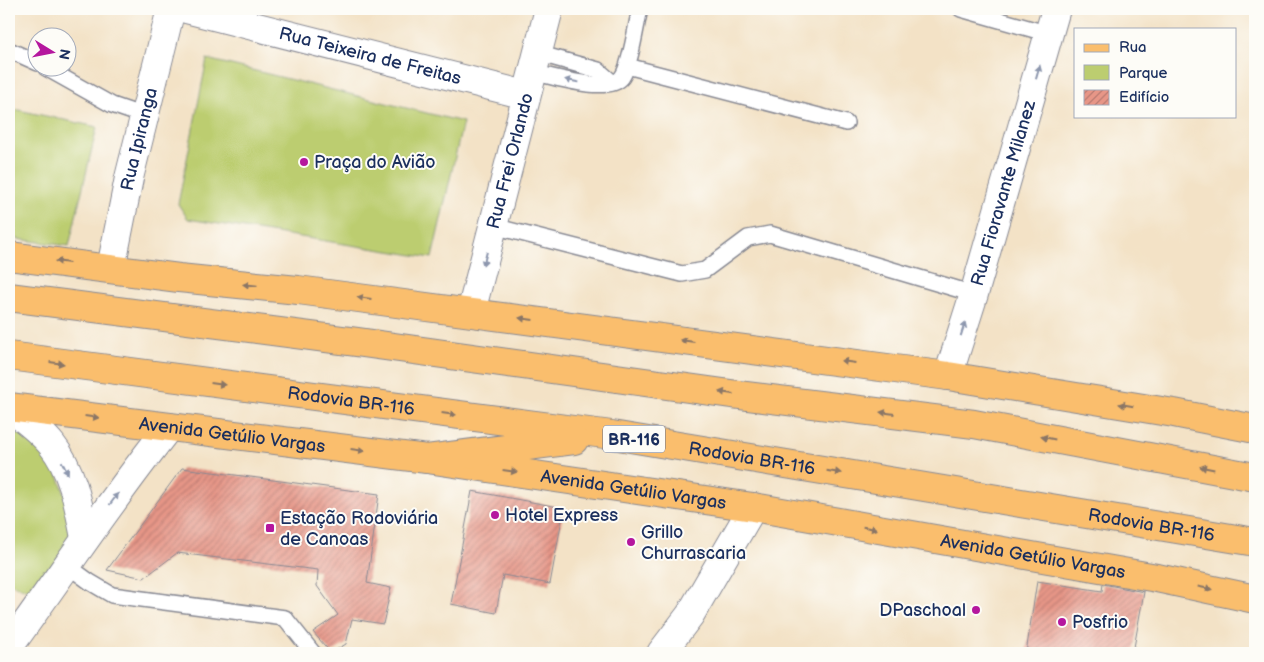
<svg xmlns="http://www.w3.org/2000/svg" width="1264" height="662" viewBox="0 0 1264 662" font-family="'Balsamiq Sans',sans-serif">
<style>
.green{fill:#bccd70;stroke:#6c7e67}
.building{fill:url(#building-hatch)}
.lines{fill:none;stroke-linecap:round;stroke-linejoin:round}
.service-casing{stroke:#878892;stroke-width:18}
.minor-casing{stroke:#878892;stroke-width:30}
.primary-casing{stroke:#878892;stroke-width:30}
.motorway-casing{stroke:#878892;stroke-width:30}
.service{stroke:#fff;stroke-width:15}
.minor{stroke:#fff;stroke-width:28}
.primary{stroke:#fabe6d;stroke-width:28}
.motorway{stroke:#fabe6d;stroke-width:28}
.oneway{fill:#8d97ae}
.oneway2{fill:#8a7666}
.poi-dot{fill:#b5179e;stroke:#fdfcf7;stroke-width:2}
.labels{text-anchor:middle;stroke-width:4;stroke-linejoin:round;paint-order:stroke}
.shield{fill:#fdfcf7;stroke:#5f6c8c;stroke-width:1}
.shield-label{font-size:16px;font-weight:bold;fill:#1b2f5e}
.street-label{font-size:18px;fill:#1b2f5e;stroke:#fdfcf7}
.poi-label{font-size:18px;fill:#1b2f5e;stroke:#fdfcf7;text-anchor:start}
</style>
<defs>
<pattern id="building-hatch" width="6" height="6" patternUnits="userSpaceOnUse" patternTransform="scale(1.25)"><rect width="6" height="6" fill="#e79687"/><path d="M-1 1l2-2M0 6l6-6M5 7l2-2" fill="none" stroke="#ba7b72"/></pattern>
</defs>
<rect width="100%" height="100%" fill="#fdfcf7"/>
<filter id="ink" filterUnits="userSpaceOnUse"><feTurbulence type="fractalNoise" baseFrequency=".02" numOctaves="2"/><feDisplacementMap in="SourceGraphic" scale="10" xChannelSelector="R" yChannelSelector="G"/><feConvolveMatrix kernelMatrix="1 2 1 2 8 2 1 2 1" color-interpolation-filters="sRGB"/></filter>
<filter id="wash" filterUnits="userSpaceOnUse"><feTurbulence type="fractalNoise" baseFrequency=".0096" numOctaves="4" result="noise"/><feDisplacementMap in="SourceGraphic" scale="20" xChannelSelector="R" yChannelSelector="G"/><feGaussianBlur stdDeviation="1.12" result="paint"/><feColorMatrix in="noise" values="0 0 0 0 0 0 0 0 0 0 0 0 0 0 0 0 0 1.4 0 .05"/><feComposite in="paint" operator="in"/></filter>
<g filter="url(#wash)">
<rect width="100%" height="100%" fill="#f3e2c6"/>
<path class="green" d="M207 59 463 122 432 258 188 219 178 204Z
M9 108 97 127 69 246 9 238Z
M9 429C19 430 24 435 32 441 62 466 65 498 76 534L37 593 9 583Z"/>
<g id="blocks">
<path class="building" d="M182 468 379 494 367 583 391 588 383 624 352 619 346 644 331 653 313 632 338 615 317 586 318 570 177 553 144 578 107 570Z
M472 491 564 508 550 584 503 575 496 613 451 604Z
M1037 581 1102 591 1103 584 1144 592 1133 653H1026Z"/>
</g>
</g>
<g filter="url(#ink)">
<use href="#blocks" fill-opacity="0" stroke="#878892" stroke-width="1"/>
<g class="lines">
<g class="service-casing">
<path id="service" d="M961 9 1049 34
M9 50 38 63
M537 53 598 70 613 83
M627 66 846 123
M46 68 112 105 144 116
M532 72C551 76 609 95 622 77 631 64 636 25 640 9
M493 226 682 274 705 270 748 238 770 234 974 294
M68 566 90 582 112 595 285 618 313 653"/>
</g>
<g class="minor-casing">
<g id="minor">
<path id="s1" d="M186 9 526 95"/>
<path id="s2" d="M111 268 129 178 171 9"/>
<path id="s3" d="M471 312 549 9"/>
<path id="s4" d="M948 376 974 294 1056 9"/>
<path d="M9 407C24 419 40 430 52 445 73 471 79 507 85 538"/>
<path d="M9 647C62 574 112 498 169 427"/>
<path d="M661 653 690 615 753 507"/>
</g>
</g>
<g class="primary-casing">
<g id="primary">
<path d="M9 256 179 278 298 290 948 376 1174 413 1255 429"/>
<path id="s5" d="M9 407 427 459 753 507 1157 578 1255 599"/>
</g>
</g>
<g class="motorway-casing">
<g id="motorway">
<path d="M9 297 357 342 731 394 974 424 1255 477"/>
<path id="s6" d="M9 356 612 435 1255 542"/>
<path d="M427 459 574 440"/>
</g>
</g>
<use href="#service" class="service"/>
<use href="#minor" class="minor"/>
<use href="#primary" class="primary"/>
<use href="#motorway" class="motorway"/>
</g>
<defs><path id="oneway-solid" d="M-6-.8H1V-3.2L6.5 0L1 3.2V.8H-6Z" transform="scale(1.25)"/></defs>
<g class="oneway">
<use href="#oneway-solid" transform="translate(1038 72) rotate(-74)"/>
<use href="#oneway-solid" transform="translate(572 81) rotate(-168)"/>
<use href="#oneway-solid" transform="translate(485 259) rotate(105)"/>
<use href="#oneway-solid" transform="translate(963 329) rotate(-72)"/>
<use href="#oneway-solid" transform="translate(65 468) rotate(63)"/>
<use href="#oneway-solid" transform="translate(114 499) rotate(-53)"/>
</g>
<g class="oneway2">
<use href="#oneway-solid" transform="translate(62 262) rotate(-173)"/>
<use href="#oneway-solid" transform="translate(250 285) rotate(-174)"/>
<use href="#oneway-solid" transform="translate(364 298) rotate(-173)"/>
<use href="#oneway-solid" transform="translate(526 319) rotate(-172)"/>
<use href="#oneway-solid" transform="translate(687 341) rotate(-172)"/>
<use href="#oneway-solid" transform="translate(848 362) rotate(-172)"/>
<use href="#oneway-solid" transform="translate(57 363) rotate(7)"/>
<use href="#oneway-solid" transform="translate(218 384) rotate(7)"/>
<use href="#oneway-solid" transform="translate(726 393) rotate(-172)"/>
<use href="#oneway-solid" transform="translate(1126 405) rotate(-171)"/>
<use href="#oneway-solid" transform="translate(887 413) rotate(-173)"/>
<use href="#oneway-solid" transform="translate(449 414) rotate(7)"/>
<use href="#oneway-solid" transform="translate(92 417) rotate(7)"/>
<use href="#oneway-solid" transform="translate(1048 438) rotate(-169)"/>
<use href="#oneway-solid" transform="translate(358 450) rotate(7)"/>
<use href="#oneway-solid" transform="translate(1207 468) rotate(-169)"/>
<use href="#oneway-solid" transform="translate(510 471) rotate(8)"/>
<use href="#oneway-solid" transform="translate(834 472) rotate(9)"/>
<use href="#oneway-solid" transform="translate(870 528) rotate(10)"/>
<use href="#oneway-solid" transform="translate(1205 588) rotate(12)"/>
</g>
</g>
<g class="poi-dot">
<circle cx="304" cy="162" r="5"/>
<circle cx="495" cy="515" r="5"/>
<rect x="265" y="523" width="10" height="10" rx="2.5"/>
<circle cx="631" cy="542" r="5"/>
<circle cx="976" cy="610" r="5"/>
<circle cx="1062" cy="622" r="5"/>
</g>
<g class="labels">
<rect class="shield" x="603" y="425.5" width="62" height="27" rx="4"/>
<g class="shield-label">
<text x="634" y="445">BR-116</text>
</g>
<g class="street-label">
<text dy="6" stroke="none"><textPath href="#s1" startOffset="190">Rua Teixeira de Freitas</textPath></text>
<text dy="6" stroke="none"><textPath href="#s2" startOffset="132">Rua Ipiranga</textPath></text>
<text dy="6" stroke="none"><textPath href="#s3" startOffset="156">Rua Frei Orlando</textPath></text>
<text dy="6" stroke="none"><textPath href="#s4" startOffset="191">Rua Fioravante Milanez</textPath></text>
<text dy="6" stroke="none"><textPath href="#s6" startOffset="345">Rodovia BR-116</textPath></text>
<text dy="6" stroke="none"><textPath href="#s5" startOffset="225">Avenida Getúlio Vargas</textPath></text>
<text dy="6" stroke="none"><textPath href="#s6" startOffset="750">Rodovia BR-116</textPath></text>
<text dy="6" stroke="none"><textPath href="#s5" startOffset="630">Avenida Getúlio Vargas</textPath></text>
<text dy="6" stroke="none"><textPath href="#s6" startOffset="1155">Rodovia BR-116</textPath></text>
<text dy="6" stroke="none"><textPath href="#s5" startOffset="1035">Avenida Getúlio Vargas</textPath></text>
</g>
<g class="poi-label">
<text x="314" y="168">Praça do Avião</text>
<text x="505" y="521">Hotel Express</text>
<text x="280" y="524">Estação Rodoviária<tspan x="280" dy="21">de Canoas</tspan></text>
<text x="641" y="538">Grillo<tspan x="641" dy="21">Churrascaria</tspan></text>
<text x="966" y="616" text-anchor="end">DPaschoal</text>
<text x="1072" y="628">Posfrio</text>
</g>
</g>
<rect width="1264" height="662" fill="none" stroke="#fdfcf7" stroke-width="30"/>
<rect x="1074" y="28" width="162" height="90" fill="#fdfcf7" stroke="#a3aaba"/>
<rect x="1084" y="44" width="25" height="8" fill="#fabe6d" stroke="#a3aaba"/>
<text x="1119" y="52" font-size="15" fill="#1b2f5e">Rua</text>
<rect x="1084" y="65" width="25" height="15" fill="#bccd70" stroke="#a3aaba"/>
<text x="1119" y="78" font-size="15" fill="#1b2f5e">Parque</text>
<rect x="1084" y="90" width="25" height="15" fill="url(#building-hatch)" stroke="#a3aaba"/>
<text x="1119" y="102" font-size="15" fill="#1b2f5e">Edifício</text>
<g transform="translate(52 52) rotate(100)"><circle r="24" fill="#fdfcf7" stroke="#a3aaba"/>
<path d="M0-4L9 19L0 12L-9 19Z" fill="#b5179e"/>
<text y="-8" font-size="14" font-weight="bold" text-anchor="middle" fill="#1b2f5e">N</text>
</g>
</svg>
